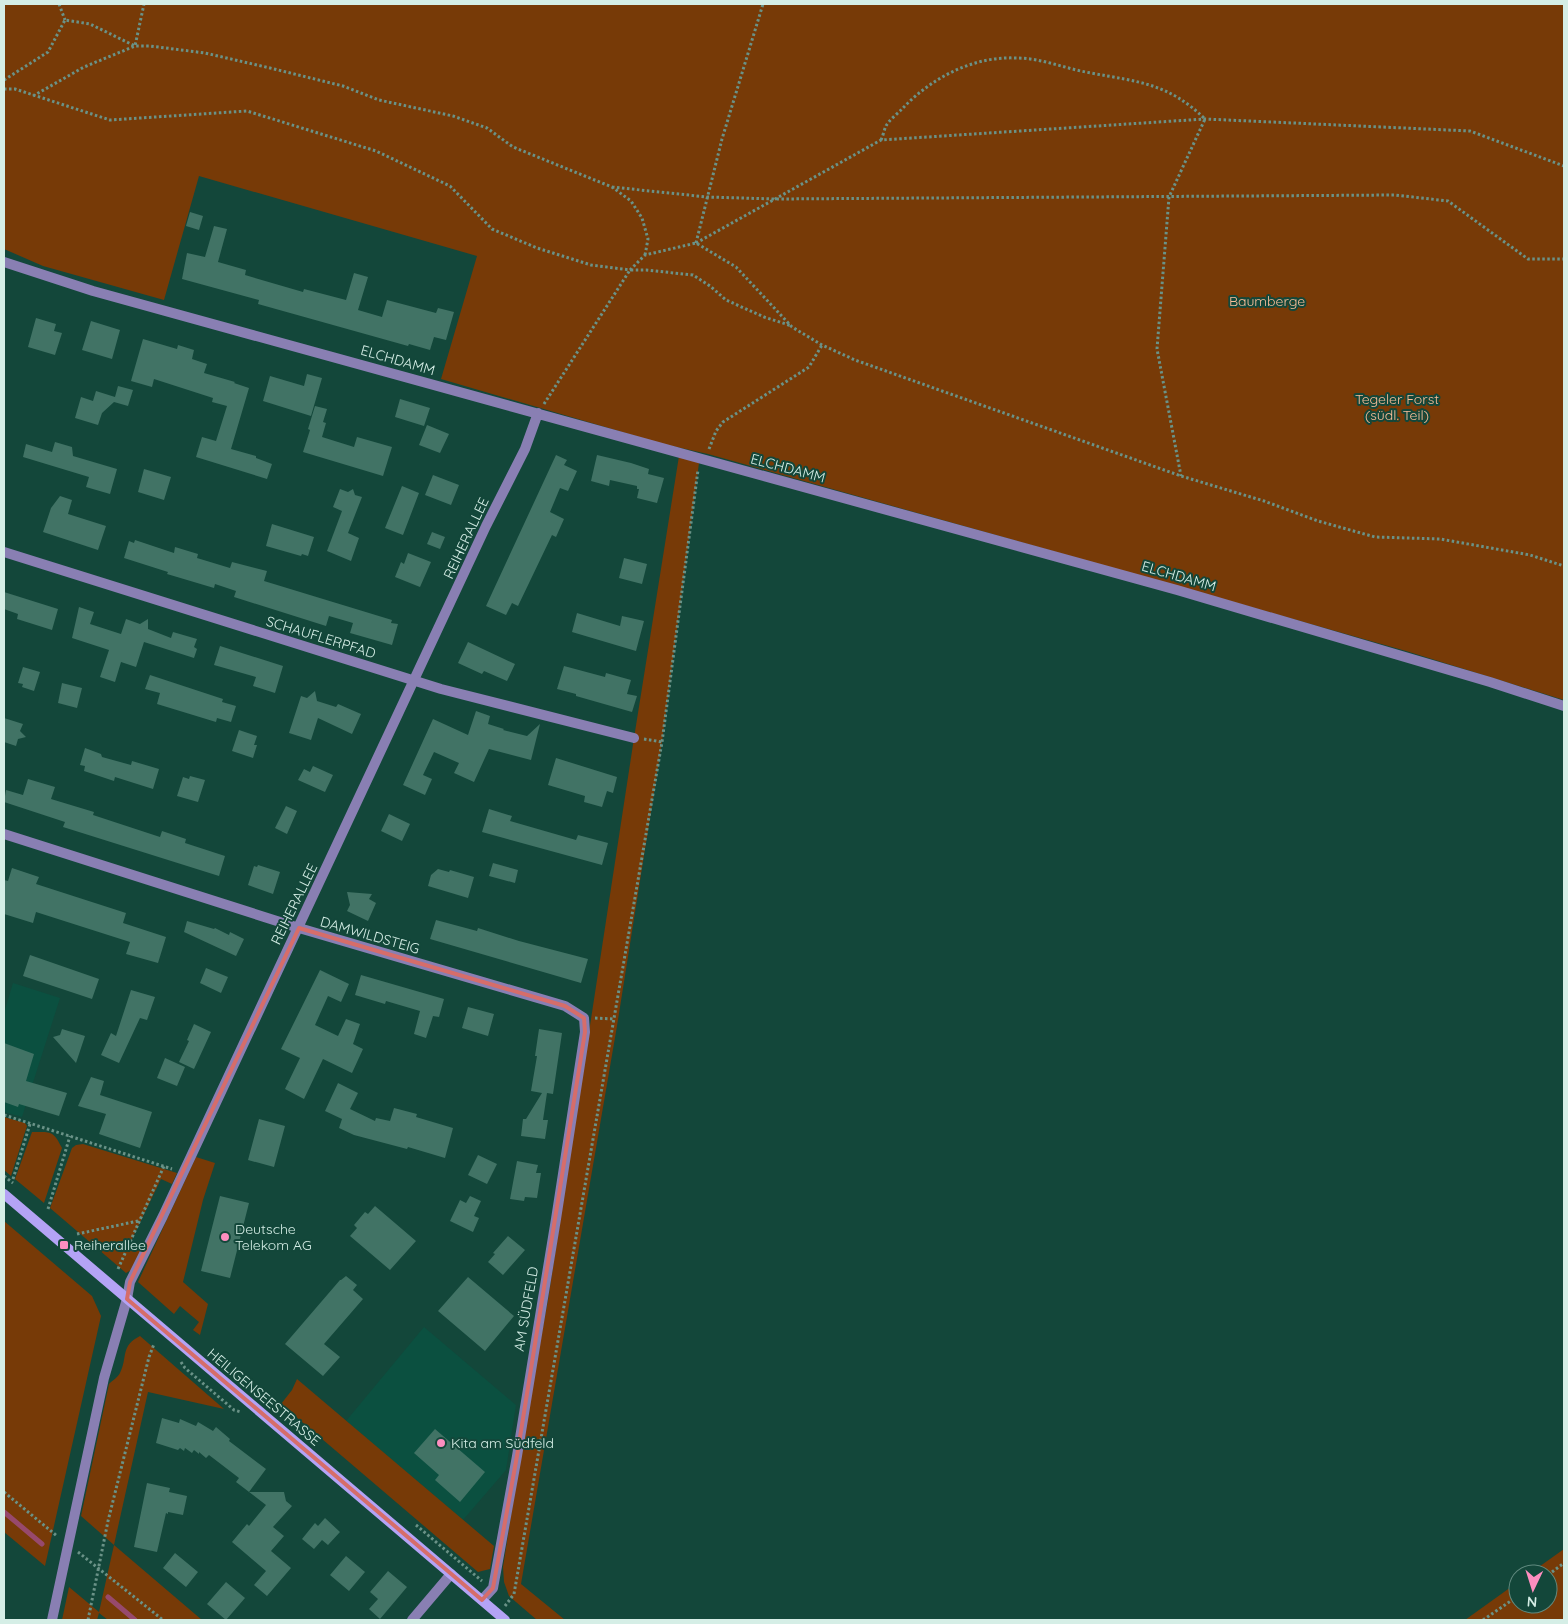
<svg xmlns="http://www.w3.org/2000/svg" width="1568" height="1624" viewBox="0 0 1568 1624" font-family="Quicksand,sans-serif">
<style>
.built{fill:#0b5040}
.green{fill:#773a07}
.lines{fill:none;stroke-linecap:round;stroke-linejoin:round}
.stream{stroke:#97496c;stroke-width:5}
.building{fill:#417365}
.path{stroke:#6a9287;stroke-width:3;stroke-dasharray:2.5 2.5;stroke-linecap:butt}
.street{stroke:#897fb3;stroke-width:10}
.secondary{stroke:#b4a3f5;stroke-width:10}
.marked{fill:none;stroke:#d66d6a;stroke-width:4;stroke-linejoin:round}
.poi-dot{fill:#fd8ebf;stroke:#13473a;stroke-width:2}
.labels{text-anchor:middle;stroke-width:4;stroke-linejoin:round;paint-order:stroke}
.park-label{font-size:14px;fill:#fabe99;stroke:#13473a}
.street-label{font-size:14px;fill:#d5eee6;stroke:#13473a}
.poi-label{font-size:14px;fill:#d5eee6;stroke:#13473a;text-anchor:start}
</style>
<rect width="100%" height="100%" fill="#13473a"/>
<path class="built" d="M13 983 60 998 22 1117 4 1112V1013Z
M424 1327 516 1405 506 1470 463 1520 346 1421Z"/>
<path class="green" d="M4 4H1564V700L1406 651 1198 592 708 454 663 444 441 379 477 256 199 176 164 300 43 266 4 249Z
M679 456 699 463 662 742 617 1026 521 1584 565 1620H537L509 1596 504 1582 503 1567 526 1420 548 1300 634 738Z
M4 1117 25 1123 27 1126 11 1176 4 1170Z
M32 1132C51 1132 53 1130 62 1148L44 1203 15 1179Z
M83 1144 177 1173 172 1184 161 1179 130 1243 142 1249 131 1270 126 1273 50 1208 72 1148 76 1145Z
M196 1157 215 1163 203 1200 183 1282 208 1304 200 1335 193 1330 199 1322 180 1306 174 1314 138 1282Z
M4 1221 92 1296 101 1316 45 1566 4 1532Z
M140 1336 224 1409 148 1392 114 1545 202 1620H108L99 1613 97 1620H62L69 1587 99 1612 114 1545 81 1516 109 1384C112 1381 118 1377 120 1373 128 1357 120 1346 140 1336Z
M297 1379 494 1546 490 1569 478 1572 281 1404 292 1390Z
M1564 1549V1620H1465L1518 1582V1604H1548V1574H1529Z"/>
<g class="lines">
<path class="stream" d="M4 1512 42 1544
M108 1597 135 1620"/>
</g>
<path class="building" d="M190 212 203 216 199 230 186 226Z
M214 226 227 229 218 262 246 270 245 275 303 292 304 289 346 300 354 273 368 277 358 310 382 317 387 300 436 313 438 308 454 312 446 340 434 337 430 350 409 344 408 346 258 304 259 300 182 279 187 253 205 257Z
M36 318 56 324 54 331 62 333 55 355 28 347Z
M91 321 120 330 112 359 82 350Z
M143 339 177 349 178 345 194 350 192 359 207 364 204 373 235 382 234 383 249 388 231 449 256 456V458L272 464 267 479 196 457 202 437 216 441 227 406 212 402 213 398 154 379 152 387 131 381Z
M307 374 322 378 311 416 263 401 270 376 304 386Z
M118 386 133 390 128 406 114 402 102 413 98 425 75 418 81 397 93 401 96 391 115 397Z
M400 399 430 408 424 426 395 417Z
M315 406 327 409 323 422 326 423 322 437 354 447 357 437 392 447 383 476 303 452 310 430 308 429Z
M427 425 449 434 440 453 419 445Z
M55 442 72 447 73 456 117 469 110 494 86 487 89 477 23 457 26 444 52 452Z
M556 455 567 460 564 465 577 471 568 491 560 488 550 512 564 519 556 537 552 535 518 606 512 603 506 615 486 606Z
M597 455 631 463 649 469 648 474 664 478 657 503 637 498 639 489H637V486L610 480 609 486 591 481Z
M144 469 171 477 164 500 138 492Z
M433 475 459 485 451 505 425 495Z
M402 486 419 493 403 535 385 528Z
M340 489 348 492 353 489 355 495 362 497 348 533 359 538 351 561 327 551 342 511 333 507Z
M60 496 72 500 68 514 106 526 98 550 43 532 51 508Z
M272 524 314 537 308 556 302 554 301 556 266 546Z
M432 532 445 537 440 549 427 544Z
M135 540 174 553 175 547 198 554 197 558 230 568 232 562 267 571 264 581 392 620 391 623 398 624 392 645 350 633 353 623 329 616 326 626 234 597 236 591 215 584 214 588 167 574 168 572 124 558 129 541 134 543Z
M408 553 431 562 420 587 395 577 401 562 404 564Z
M624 558 647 564 642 584 619 578Z
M4 592 58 609 52 630 17 619 18 614 4 609Z
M79 607 94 612 90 624 121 634 126 619 140 624 148 619V629L171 638 173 632 197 639 194 647 197 649 194 658 144 642 136 667 121 662 115 682 100 677 109 650 72 638Z
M577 613 620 626 622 616 644 621 636 651 572 632Z
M468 642 515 664 507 681 484 671 482 674 458 663Z
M220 646 283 666 275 693 253 686 256 677 214 665Z
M564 666 605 677 606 673 631 680 627 694 637 696 632 712 576 696V694L557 689Z
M23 667 40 672 34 691 22 687 23 684 18 683Z
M150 675 223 699 222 702 236 706 231 722 217 718 216 722 157 704 160 693 145 689Z
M62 683 82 688 77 708 58 703Z
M315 691 317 701 336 707 338 704 361 714 352 734 318 718 311 740 289 733 301 696 307 698Z
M476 711 490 716 488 724 504 729 503 730 527 736 540 724 531 760 489 749 474 782 454 773 459 763 434 752 423 775 432 779 425 795 403 785 433 719 468 735Z
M4 718 23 724 20 731 26 737 18 739 16 746 4 742Z
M239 730 257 736 254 745H257L253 758 232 751Z
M85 748 101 754 102 757 131 765 132 761 159 769 153 789 115 777 114 781 84 771 85 766 80 765Z
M556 758 617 777 613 793 607 791 602 807 584 802 585 796 548 785Z
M313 766 333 775 325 792 298 780 304 769 310 772Z
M190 776 205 780 198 802 177 796 183 777 189 779Z
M28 779 55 787 51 799 94 812 93 815 160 837 162 831 186 839 185 843 225 856 219 876 63 827 65 822 4 802 6 790 23 795Z
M286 806 297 811 287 834 275 828Z
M489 809 512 816 510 821 576 840 578 835 608 843 602 865 482 832Z
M389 814 410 824 402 841 381 831Z
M493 863 518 870 515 883 489 876Z
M258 865 280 872 273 894 248 885 254 866 257 867Z
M12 868 39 877 36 884 126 913 123 923 166 937 158 963 126 954 130 942 36 912 33 923 4 914V880L8 881Z
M438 869 449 872 450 870 474 877 468 898 428 886 431 875Z
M347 892 372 894 369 899 376 903 368 921 347 911 350 905Z
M436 920 477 931 478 928 519 941 588 959 581 983 430 939Z
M187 921 214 929 215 928 229 935 230 932 244 939 236 956 184 932Z
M30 955 99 979 92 999 23 976Z
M206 968 228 977 221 993 200 983Z
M320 970 349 984 341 1002 328 996 315 1025 338 1036 346 1019 360 1024 353 1044 363 1049 352 1073 323 1059 304 1099 285 1089 300 1058 281 1049Z
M361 975 444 999 439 1017 433 1016 426 1038 414 1034 420 1011 386 1001 385 1004 355 995Z
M131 990 155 997 147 1020 140 1018 119 1063 101 1055 111 1033 116 1036Z
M468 1007 494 1014 488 1036 462 1028Z
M194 1024 211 1032 194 1069 179 1062 189 1041 187 1040Z
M62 1029 85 1036 76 1063 53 1037 60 1035Z
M539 1029 562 1033 553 1094 547 1093 543 1120H548L545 1139 521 1136 523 1119H526L542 1093 531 1091 537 1056H535Z
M4 1043 34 1054 26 1081 67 1093 59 1116 19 1104 18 1107 4 1102Z
M165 1058 185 1067 177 1086 157 1078Z
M91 1077 104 1081 100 1095 152 1112 140 1148 99 1134 106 1114 78 1106Z
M338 1083 358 1093 350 1109 375 1121 376 1118 390 1121 394 1108 417 1114 416 1117 453 1128 445 1158 408 1147 407 1149 354 1135 339 1128 342 1119 325 1111Z
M259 1119 285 1126 274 1167 248 1160Z
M478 1155 497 1164 487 1184 468 1175Z
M517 1161 538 1165 536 1173H541L537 1198 525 1197 524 1201 510 1199Z
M220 1196 249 1203 230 1278 201 1271Z
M470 1196 481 1201 474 1216 479 1218 473 1232 450 1221 460 1200 466 1203Z
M375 1206 416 1241 390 1270 350 1236 357 1228 354 1225 365 1212 368 1214Z
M508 1236 525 1250 503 1275 488 1262 495 1254 493 1253Z
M346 1276 357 1285 353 1290 363 1299 324 1344 340 1357 323 1376 285 1344 340 1280H341Z
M468 1277 514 1316 485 1351 438 1311Z
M162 1418 179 1423 180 1419 196 1426 198 1422 213 1431 216 1427 230 1439 229 1441 266 1469 249 1492H284L286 1501 292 1506 273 1527 284 1536 271 1551 291 1568 267 1596 254 1585 266 1571 232 1542 247 1524 249 1526 266 1505 236 1482 239 1478 209 1455 206 1458 199 1452V1454L194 1450 192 1453 185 1448 184 1451 180 1448 178 1450 156 1443Z
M435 1429 485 1472 460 1502 435 1480 439 1475 414 1453Z
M147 1483 170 1488 169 1492 187 1496 183 1515 168 1512V1514L166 1513 157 1552 134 1547Z
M325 1518 340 1532 328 1545 322 1540 314 1549 302 1539 315 1523 318 1526Z
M175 1553 198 1572 186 1587 163 1568Z
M346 1556 365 1572 349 1591 330 1575Z
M388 1571 407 1587 380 1619 369 1609 378 1599 370 1592Z
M226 1582 245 1598 226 1620 207 1604Z"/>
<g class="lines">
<path class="path" d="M59 4 65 20
M4 80 48 52 65 20 90 24 135 46H150L205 53 270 68 343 86 379 100 453 116 487 128 513 147 612 187 631 201 642 218 648 239 645 255
M4 89H15L110 120 247 111 376 151 450 186 492 229 537 248 591 265 630 270 645 255 696 243 736 267 792 327 822 345 855 360 1181 476 1264 501 1318 521 1375 537 1440 539 1530 555 1564 566
M33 96 84 67 135 46 144 4
M881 140C883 136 884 130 886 126 889 120 897 114 902 109 931 78 973 56 1016 58 1042 58 1066 69 1091 73 1139 82 1168 83 1205 119L1169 197 1157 349 1181 476
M612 187 707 197 775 199 1395 195 1448 201 1528 259H1564
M696 243 881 140 1205 119 1470 131 1564 166
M696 243 722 139 763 4
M544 404 630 270H646L693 275 710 286 726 300 764 317 792 326
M709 449 716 431 723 422 809 367 822 345
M644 739 662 742
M595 1018 614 1019
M4 1115 172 1169
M4 1176 13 1183
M13 1179 30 1124
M48 1209 70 1136
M77 1234 138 1221
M118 1269 164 1166
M181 1362 185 1368 234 1410 241 1412
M4 1492 57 1536
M416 1525 482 1581
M78 1552 163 1620
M1548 1575 1564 1563
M505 1606 514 1594 662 742 698 470
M88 1620 108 1521 149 1357 154 1344
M1483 1620 1518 1596"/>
<path class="street" d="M4 262 93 291 1177 590 1490 682 1564 706
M4 552 441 689 634 738
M4 834 299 928 565 1006 584 1018 585 1032 556 1219 517 1456 493 1588 482 1600
M52 1620 104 1378 127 1299 130 1282 163 1216 486 526 525 449 538 413
M412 1620 451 1574"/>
<path class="secondary" d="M4 1194 505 1620"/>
</g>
<path class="marked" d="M299 928 565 1006 584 1018 585 1032 517 1456 493 1588 482 1600 127 1299 130 1282Z"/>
<g class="poi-dot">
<circle cx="225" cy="1237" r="5"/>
<rect x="59" y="1240" width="10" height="10" rx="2.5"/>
<circle cx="441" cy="1443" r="5"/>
</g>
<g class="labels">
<g class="park-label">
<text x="1267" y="306">Baumberge</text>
<text x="1397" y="404">Tegeler Forst<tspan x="1397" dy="16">(südl. Teil)</tspan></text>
</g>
<g class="street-label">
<text transform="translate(398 360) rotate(16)" y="5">ELCHDAMM</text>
<text transform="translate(788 468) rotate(15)" y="5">ELCHDAMM</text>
<text transform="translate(466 538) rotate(-65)" y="5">REIHERALLEE</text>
<text transform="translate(1179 576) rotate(16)" y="5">ELCHDAMM</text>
<text transform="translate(321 637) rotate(17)" y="5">SCHAUFLERPFAD</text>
<text transform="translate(294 904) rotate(-64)" y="5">REIHERALLEE</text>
<text transform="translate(370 935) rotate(16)" y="5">DAMWILDSTEIG</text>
<text transform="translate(526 1309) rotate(-80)" y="5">AM SÜDFELD</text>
<text transform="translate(264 1397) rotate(40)" y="5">HEILIGENSEESTRASSE</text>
</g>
<g class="poi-label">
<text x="235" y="1234">Deutsche<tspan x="235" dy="16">Telekom AG</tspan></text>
<text x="74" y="1250">Reiherallee</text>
<text x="451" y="1448">Kita am Südfeld</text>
</g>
</g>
<rect width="1568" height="1624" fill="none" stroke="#d5eee6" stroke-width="10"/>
<g transform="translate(1533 1589) rotate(184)"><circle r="24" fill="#13473a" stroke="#618a7f"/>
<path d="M0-4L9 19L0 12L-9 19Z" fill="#fd8ebf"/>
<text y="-8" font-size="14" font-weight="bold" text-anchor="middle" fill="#d5eee6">N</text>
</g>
</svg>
